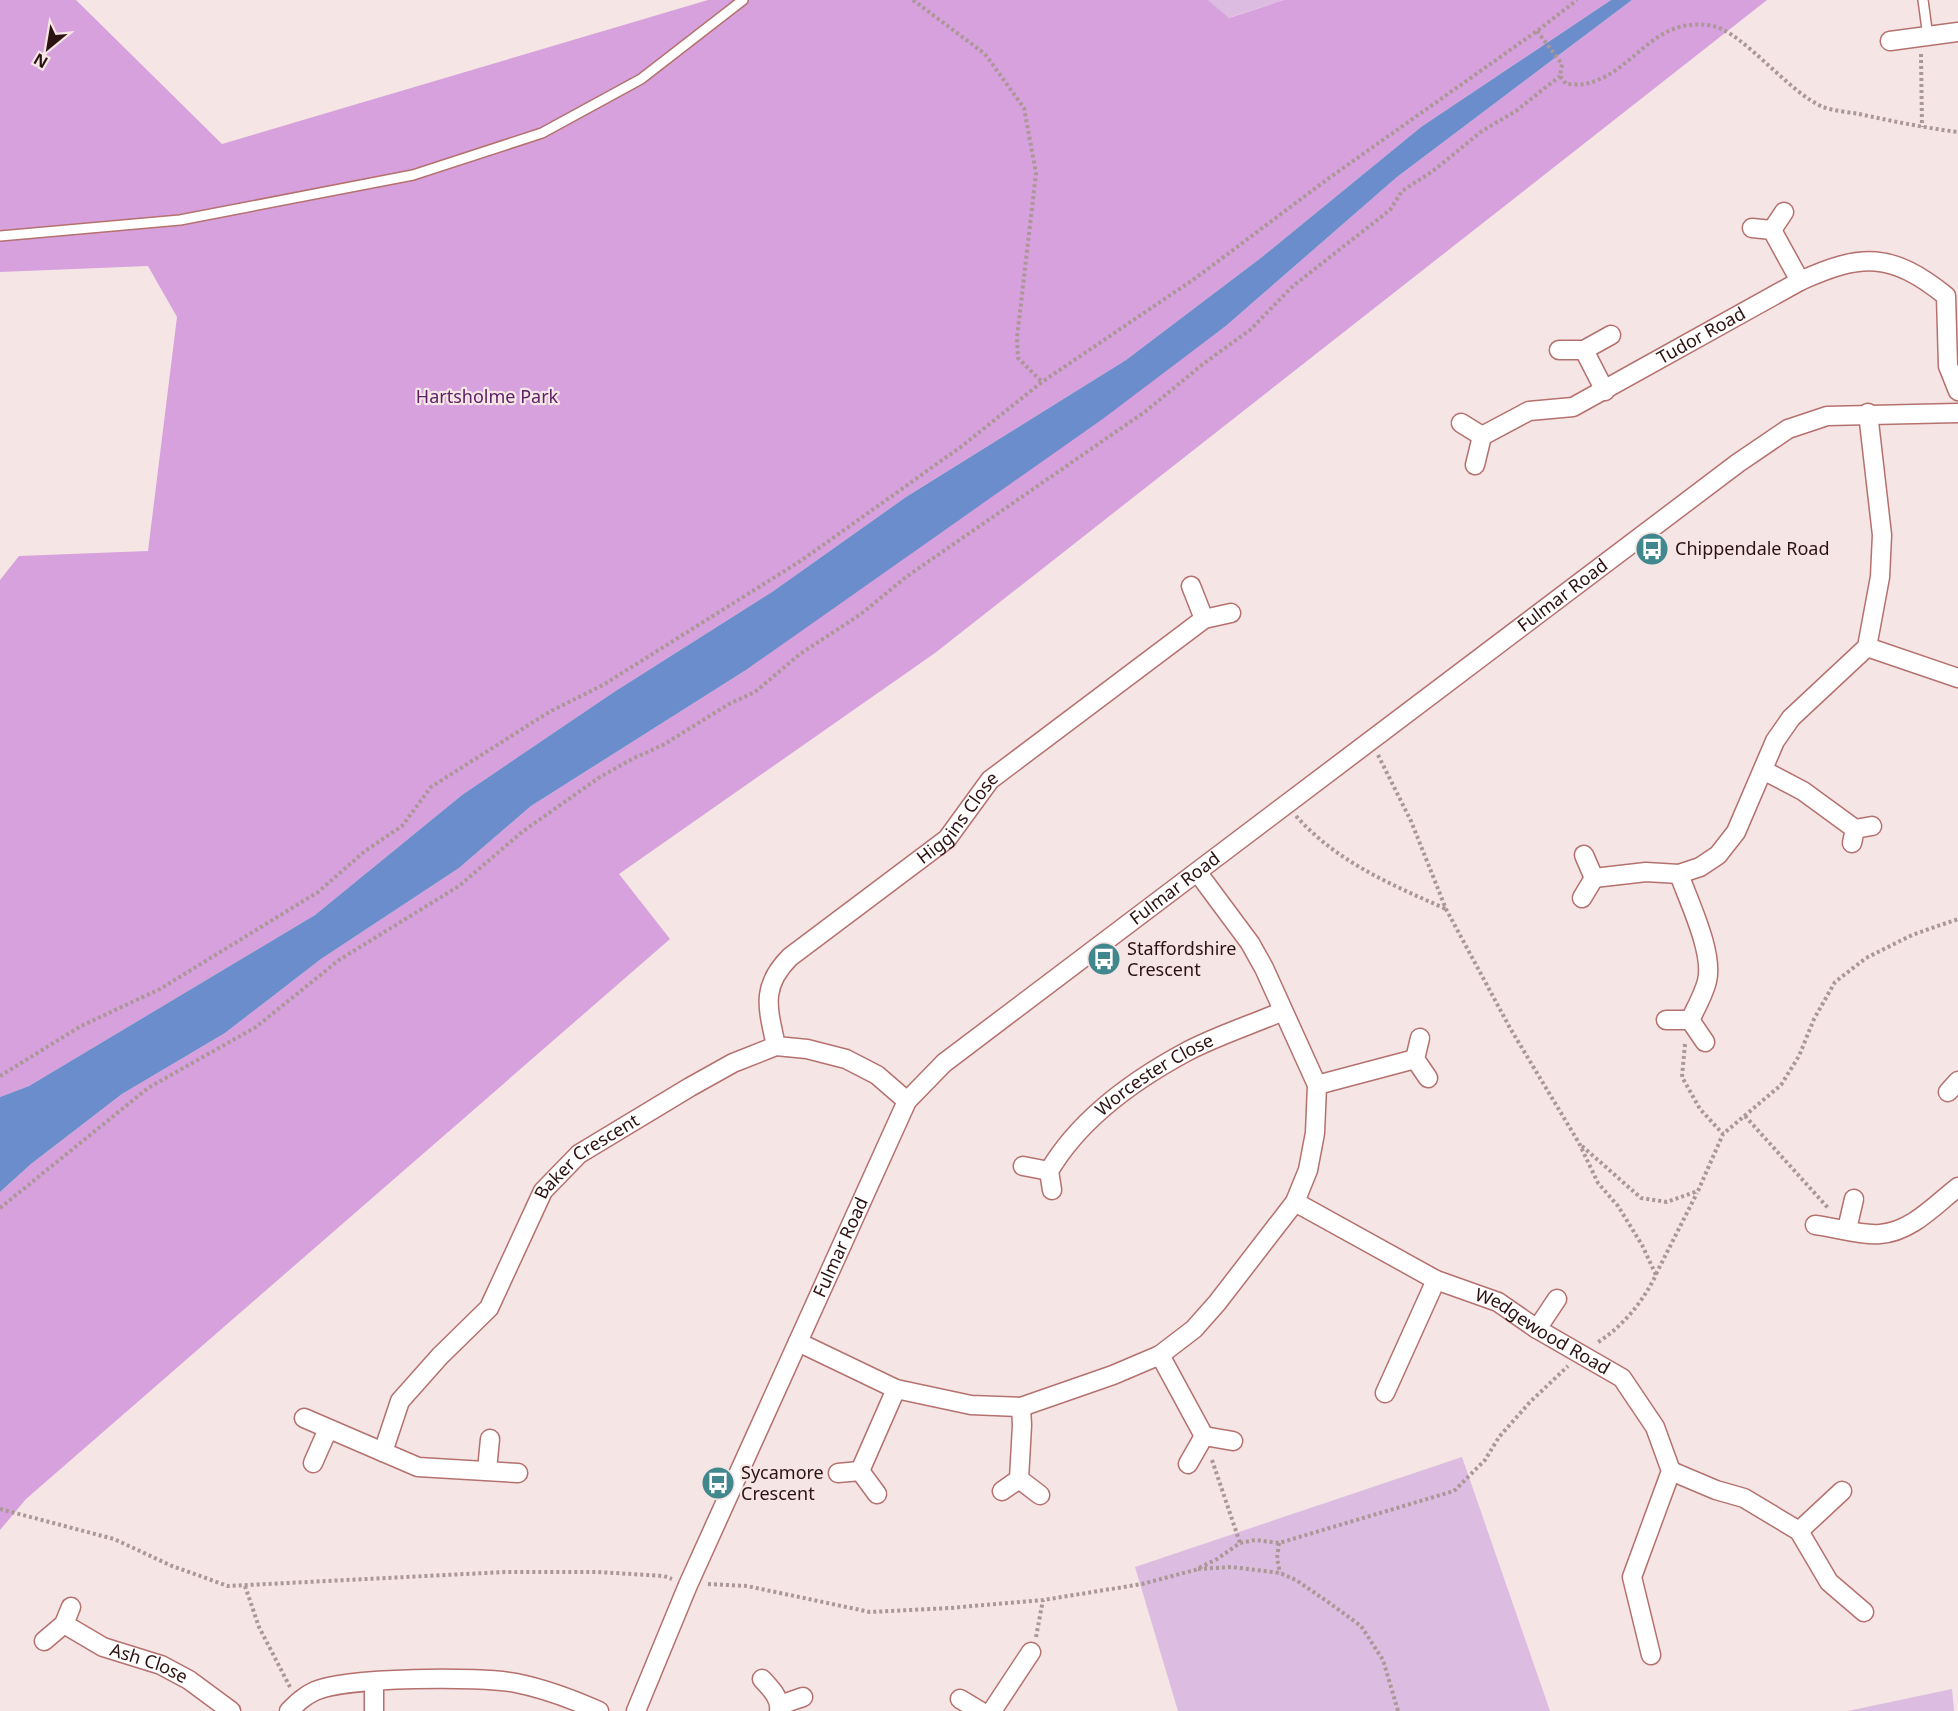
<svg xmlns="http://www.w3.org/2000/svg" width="1958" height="1711" viewBox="0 0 1958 1711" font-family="'Noto Sans',sans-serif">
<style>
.green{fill:#dcbce0}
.forest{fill:#d6a1dd}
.water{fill:#6c8dcb}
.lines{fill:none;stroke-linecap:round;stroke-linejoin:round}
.lane-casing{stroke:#b5716e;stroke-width:12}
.street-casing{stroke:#b5716e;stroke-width:21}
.path{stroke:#ab9796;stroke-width:4;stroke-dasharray:3 3;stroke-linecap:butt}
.lane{stroke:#fff;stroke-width:9}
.street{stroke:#fff;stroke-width:18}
.labels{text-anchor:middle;stroke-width:4.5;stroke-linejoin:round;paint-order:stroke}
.street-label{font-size:18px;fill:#2c1211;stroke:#f5e5e4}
.park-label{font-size:18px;fill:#5e2067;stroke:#f5e5e4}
.poi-label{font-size:18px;fill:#2c1211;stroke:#f5e5e4;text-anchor:start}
</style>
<rect width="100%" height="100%" fill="#f5e5e4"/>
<path class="green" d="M1208 0H1284L1228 18Z
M1462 1457 1550 1711H1178L1135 1567Z
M1952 1689 1954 1711H1848Z"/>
<path class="forest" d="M0 0H76L222 144 708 0H1208L1229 18 1284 0H1611L1421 127 1262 257 1126 360 906 497 772 592 614 692 462 795 315 915 29 1086 0 1097V580L19 556 148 551 177 317 148 266 0 272Z
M1632 0H1767L935 653 619 874 670 939 26 1499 0 1530V1192L31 1164 122 1094 225 1033 321 959 459 868 531 806 746 670 1227 325 1397 177Z"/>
<path class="water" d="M1611 0H1632L1397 177 1227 325 1104 418 746 670 531 806 459 868 321 959 225 1033 122 1094 31 1164 0 1192V1097L29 1086 315 915 462 795 614 692 772 592 906 497 1126 360 1262 257 1421 127Z"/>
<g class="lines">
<g class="lane-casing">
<path id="lane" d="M1923 0 1928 37
M0 236 180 220 413 175 542 133 641 79 743 0"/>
</g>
<g class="street-casing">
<g id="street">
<path d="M1890 41 1958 32"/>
<path d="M1752 228 1772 230 1784 212"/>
<path d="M1772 230 1800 281"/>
<path d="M1559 350H1584L1611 335"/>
<path d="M1584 350 1605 391"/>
<path d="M1461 423 1482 436"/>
<path id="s1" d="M1475 465 1482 436 1529 411 1573 407 1800 281C1862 253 1891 252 1946 296L1948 366 1958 391"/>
<path d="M1191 586 1204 619"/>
<path d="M1867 647 1958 678"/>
<path d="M1763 770 1803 791 1855 829"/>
<path d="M1852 843 1855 829 1872 826"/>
<path d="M1679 874C1689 902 1714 953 1707 981 1704 994 1696 1008 1690 1020"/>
<path d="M1594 878 1646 872 1679 874 1700 867 1718 855 1736 832 1775 741 1791 718 1867 647 1880 577 1882 535 1868 413"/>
<path d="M1582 898 1594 878 1584 855"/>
<path d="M1666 1020H1690L1705 1042"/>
<path d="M1420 1038 1415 1059 1428 1078"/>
<path id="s2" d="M776 1046C768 1008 760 987 790 957L947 839 990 780 1204 619 1231 613"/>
<path d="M1317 1085 1415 1059"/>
<path d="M1948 1092 1958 1081"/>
<path d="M1023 1166 1049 1171"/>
<path id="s3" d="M1052 1190 1049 1171C1079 1120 1134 1080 1186 1052 1216 1036 1251 1025 1283 1011"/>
<path id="s4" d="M1295 1202 1436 1280 1498 1302 1537 1329 1622 1378 1655 1427 1671 1471 1632 1577 1651 1655"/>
<path d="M1815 1225C1834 1227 1862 1236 1880 1234 1911 1232 1935 1205 1958 1187"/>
<path d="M1847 1229 1854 1199"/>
<path d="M1537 1329 1557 1299"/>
<path d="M798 1342 896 1389 971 1405 1021 1407 1113 1375 1160 1355 1194 1329 1217 1303 1295 1202 1308 1170 1315 1133 1317 1085 1264 968 1250 943 1198 873"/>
<path d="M1160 1355 1204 1436"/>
<path d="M1385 1393 1436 1280"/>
<path d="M304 1418 383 1452"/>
<path d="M313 1463 328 1429"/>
<path d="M1188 1464 1204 1436 1233 1441"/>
<path d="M487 1470 490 1439"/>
<path d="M860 1471 896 1389"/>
<path d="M1671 1471 1716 1490 1744 1498 1799 1531 1829 1582 1864 1612"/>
<path id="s5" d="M518 1473 418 1467 383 1452 400 1401 440 1356 489 1308 543 1191 579 1154 690 1087 733 1063 776 1046 807 1049 846 1059 877 1075 907 1101"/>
<path d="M838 1473 860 1471 877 1494"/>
<path d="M1019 1479 1022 1425 1021 1407"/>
<path d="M1002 1491 1019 1479 1040 1495"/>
<path d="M1799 1531 1842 1491"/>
<path id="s6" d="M64 1624 103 1647 161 1665 189 1680 231 1711"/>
<path d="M44 1641 64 1624 71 1607"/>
<path d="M762 1679C770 1688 781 1698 779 1711"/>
<path d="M374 1682V1711"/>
<path d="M960 1699 980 1711"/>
<path d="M780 1705 803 1697"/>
<path d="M289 1711C297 1703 304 1696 315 1691 346 1677 481 1676 516 1683 546 1689 572 1699 599 1711"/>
<path id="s7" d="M636 1711 688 1585 907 1101 944 1063 1738 463 1788 429 1827 416 1958 413"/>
<path d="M992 1711 1031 1652"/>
</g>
</g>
<path class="path" d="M913 0 985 54 1024 108 1036 173 1017 338 1018 358 1042 382
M1537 31 1562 64 1560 76 1566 84C1572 84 1579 85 1584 84 1634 75 1652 14 1713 26 1744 33 1788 92 1823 107 1834 111 1848 112 1859 114 1892 121 1925 128 1958 132
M1921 54 1922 127
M1378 755 1411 821 1446 909 1510 1028 1579 1143 1598 1183 1618 1206 1642 1245 1656 1275C1642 1303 1623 1326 1597 1343
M1296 816C1337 862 1390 884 1446 909
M1685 1044 1682 1077 1700 1109 1723 1134
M0 1076 81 1026 160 989 318 892 365 851 402 826 431 787 549 712 603 685 802 560 962 446 1042 382 1197 277 1329 178 1537 31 1577 0
M1745 1116 1829 1209
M1582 1146 1641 1198 1667 1202 1698 1191 1723 1134 1781 1085 1799 1056 1814 1019 1835 982 1866 958 1912 935 1958 919
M0 1208 148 1088 256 1027 339 960 459 886 522 832 600 777 632 759 663 745 729 704 755 692 800 654 861 614 906 577 1146 411 1203 364 1250 330 1293 286 1390 210 1402 191 1433 171 1482 131 1516 111 1560 76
M1656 1274 1697 1193
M1212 1460 1240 1543
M0 1509 114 1539 172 1566 228 1586 505 1572H598L664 1576 672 1579
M1279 1543 1277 1558 1280 1573
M1198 1569 1232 1567 1280 1573 1296 1580 1328 1602 1361 1626 1383 1660 1398 1711
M708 1584 747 1586 870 1612 950 1608 1043 1600 1142 1584 1195 1570 1217 1559 1240 1543 1255 1540 1279 1543 1454 1491 1485 1460 1499 1437 1530 1402 1568 1366
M245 1586 259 1627 290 1687
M1036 1637 1043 1600"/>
<use href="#lane" class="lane"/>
<use href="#street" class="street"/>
</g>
<defs>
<g id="bus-disc" transform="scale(1.725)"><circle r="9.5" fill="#41888e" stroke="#f5e5e4"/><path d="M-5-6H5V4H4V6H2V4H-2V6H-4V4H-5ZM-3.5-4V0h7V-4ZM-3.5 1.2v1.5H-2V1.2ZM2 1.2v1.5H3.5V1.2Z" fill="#fff"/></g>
</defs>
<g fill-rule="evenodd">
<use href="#bus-disc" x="1652" y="549"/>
<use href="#bus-disc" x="1104" y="959"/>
<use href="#bus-disc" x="718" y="1483"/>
</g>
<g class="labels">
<g class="street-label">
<text dy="6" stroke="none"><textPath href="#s1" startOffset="274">Tudor Road</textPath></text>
<text dy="6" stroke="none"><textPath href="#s7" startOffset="1496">Fulmar Road</textPath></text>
<text dy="6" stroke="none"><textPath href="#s2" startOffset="315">Higgins Close</textPath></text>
<text dy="6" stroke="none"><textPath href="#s7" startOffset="1010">Fulmar Road</textPath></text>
<text dy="6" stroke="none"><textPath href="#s3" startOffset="164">Worcester Close</textPath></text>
<text dy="6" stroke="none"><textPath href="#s5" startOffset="506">Baker Crescent</textPath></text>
<text dy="6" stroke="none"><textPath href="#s7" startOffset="507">Fulmar Road</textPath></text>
<text dy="6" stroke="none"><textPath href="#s4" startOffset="280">Wedgewood Road</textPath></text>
<text dy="6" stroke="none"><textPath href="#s6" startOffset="94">Ash Close</textPath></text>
</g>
<g class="park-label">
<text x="487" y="403">Hartsholme Park</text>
</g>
<g class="poi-label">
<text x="1675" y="555">Chippendale Road</text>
<text x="1127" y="955">Staffordshire<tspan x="1127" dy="21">Crescent</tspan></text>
<text x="741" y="1479">Sycamore<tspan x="741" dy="21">Crescent</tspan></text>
</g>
</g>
<g transform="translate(48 48) rotate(210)" stroke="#f5e5e4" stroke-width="4.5" paint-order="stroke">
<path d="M0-4.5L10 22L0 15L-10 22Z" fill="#2c1211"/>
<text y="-9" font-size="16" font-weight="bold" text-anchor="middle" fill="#2c1211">N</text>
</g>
</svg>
